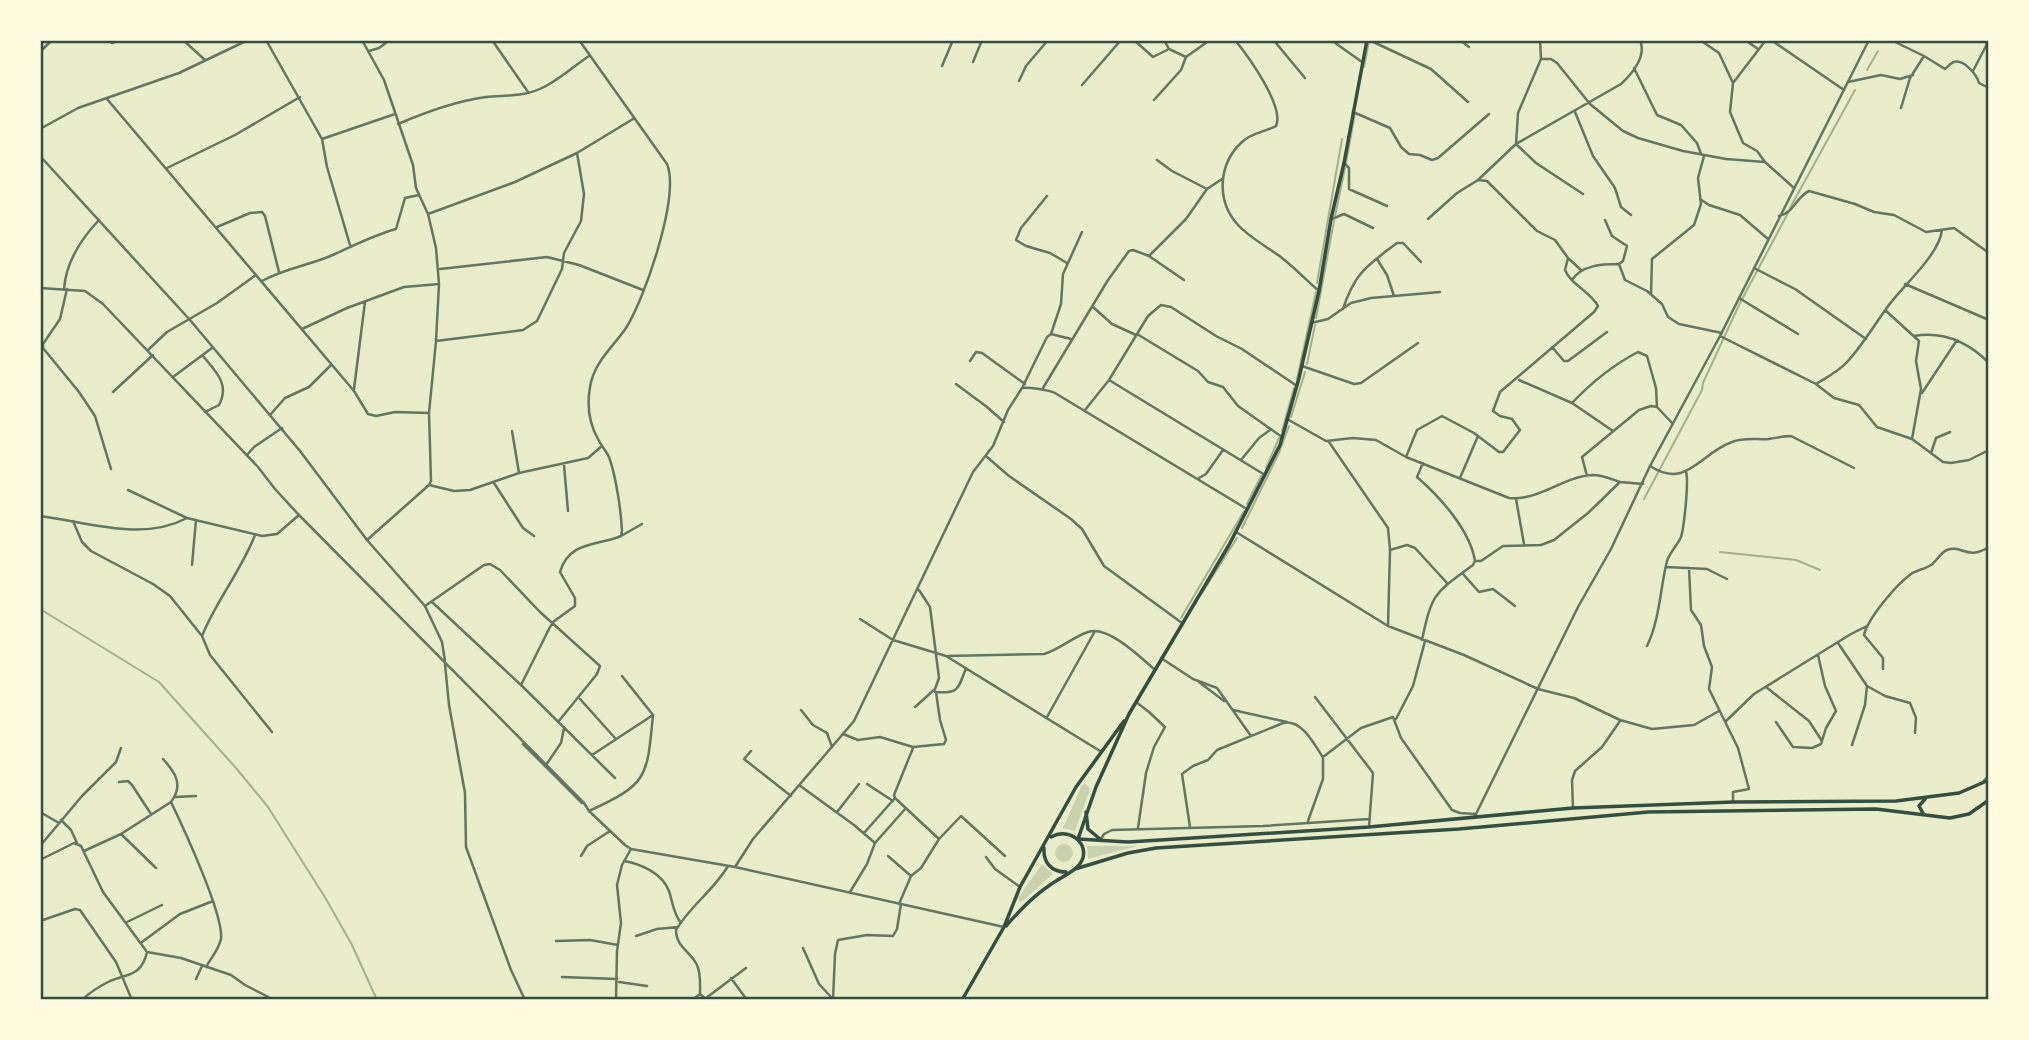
<svg xmlns="http://www.w3.org/2000/svg" width="2029" height="1040" viewBox="0 0 2029 1040" font-family="Ubuntu,sans-serif">
<style>
.green{fill:#cad2ad}
.lines{fill:none;stroke-linecap:round;stroke-linejoin:round}
.stream{stroke:#a3b18a;stroke-width:2}
.minor{stroke:#617663;stroke-width:2.5}
.tertiary{stroke:#617663;stroke-width:2.5}
.secondary{stroke:#344e41;stroke-width:3.5}
.primary{stroke:#344e41;stroke-width:3.5}
.neatline{fill:none;stroke:#344e41;stroke-width:2.5}
</style>
<rect width="100%" height="100%" fill="#e9edc9"/>
<path class="green" d="M1086 784 1090 789 1075 831 1063 828 1082 785Z
M1055 853a9 9 0 1 1 18 0a9 9 0 1 1-18 0Z
M1087 846H1137L1088 859Z
M1042 864 1053 874 1023 901 1020 902 1018 898Z"/>
<g class="lines">
<path class="stream" d="M1364 67 1369 41
M1867 70 1878 51
M1346 163 1355 113
M1790 208 1855 90
M1335 216 1345 168
M1317 283 1342 139
M1316 318 1334 221
M1307 364 1315 325
M1297 379 1316 292
M1291 417 1305 372
M1282 431 1294 388
M1266 468 1279 438
M1644 499 1702 390 1703 383 1739 305 1788 213
M1247 504 1261 476
M1242 528 1279 453 1289 426
M1720 552 1796 560 1820 570
M1202 593 1237 538
M40 609 159 682 236 768 268 807 326 899 352 945 377 1000
M1181 618 1244 511"/>
<path class="minor" d="M107 40 112 43 119 40
M183 40 205 60
M266 40 322 139 327 167 350 245
M362 40 384 80 413 165 416 188 428 214 436 248 439 284 436 341 429 413 431 481 429 485
M492 40 528 92
M1134 40 1153 57 1167 50
M1164 40 1169 49 1186 57 1210 40
M1235 40C1248 56 1285 107 1276 126 1265 132 1251 133 1242 142 1218 164 1216 201 1238 225 1251 239 1268 247 1282 258 1295 268 1306 280 1319 291
M1277 40 1276 43 1305 78
M1331 40 1362 62
M1369 40 1431 69 1468 102
M1460 40 1469 47
M1540 40 1541 59 1518 113 1516 144 1536 163 1583 194
M1700 40 1719 53 1733 83
M1745 40 1758 49
M1771 40 1844 90
M1891 40 1924 56 1945 69C1948 67 1950 63 1954 62 1964 59 1977 75 1979 83L1989 88
M369 51 379 48 390 40
M40 52 52 40
M1541 59H1551L1557 63 1590 104 1623 131 1638 138 1683 151 1726 159 1765 162 1794 188
M973 62 982 40
M942 66 953 40
M1634 68 1657 115 1681 125 1697 143 1701 154
M1973 71 1987 44 1984 40
M1019 81 1026 66 1048 40
M1848 82 1881 75 1900 79 1913 75
M1082 85 1121 40
M107 99 354 391 368 414 376 416 395 412 429 413
M1154 100 1181 70 1186 57
M1901 108 1910 78 1924 56
M1353 112 1390 128 1401 147 1409 154 1420 155 1432 160 1438 158 1489 114
M1575 112 1593 156 1615 188 1621 207 1631 215
M398 124C426 112 455 101 486 97 506 95 525 97 544 87 560 79 574 66 589 56
M40 129 78 108 179 73 248 40
M322 139 395 114
M1157 160 1172 171 1207 189
M1765 162 1757 151 1743 143 1730 112 1733 83 1766 40
M1344 163 1349 168V189L1387 206
M167 168 235 135 300 97
M1047 196 1021 228 1016 240 1026 246 1050 253 1067 263
M1700 199 1709 205 1740 215 1768 239
M428 214 515 182 577 153 633 119
M1779 216C1794 213 1796 197 1809 191L1855 204 1874 212 1894 215 1926 232 1954 228 1989 253
M1332 219 1344 214 1373 228
M1428 219 1457 193 1478 180 1516 144 1621 84C1632 74 1647 56 1640 40
M217 227 250 213 262 212 265 216 279 272
M1149 256 1186 219 1207 189 1222 179
M1568 258 1581 270
M1377 259 1387 275 1394 296
M1619 264 1625 280 1647 291 1662 304 1668 317 1679 324 1722 333
M1754 268 1795 289 1866 339
M440 269 547 257 579 265 643 290
M1572 280C1582 265 1602 264 1619 264L1623 261 1627 246 1612 236 1605 220
M262 281C285 268 311 265 335 254 355 245 374 235 396 229L405 198 419 195
M1905 284 1989 320
M64 289C66 262 81 239 99 220
M67 289 60 319 43 344V348L79 392 95 416 111 469
M1651 294 1652 259 1694 225 1701 204 1698 178 1704 156
M1739 298 1798 334
M1093 307 1112 324 1136 335
M1343 309C1355 272 1367 266 1397 243H1403L1421 262
M1885 310 1919 341 1916 361 1921 389 1912 439
M1311 323 1328 319 1351 303 1371 298 1440 292
M302 329 347 308 404 287 439 284
M1051 334 1061 304 1063 274 1082 232
M1137 334 1198 371 1208 382 1223 387 1238 406 1282 437
M1720 336 1816 384 1834 398 1859 405 1877 427 1912 439 1943 462 1951 463 1969 460 1989 450
M1914 336C1944 331 1968 342 1989 363
M436 341 523 330 537 321 562 269 564 253 581 221 584 194 577 153
M1552 347 1564 361H1568L1607 332
M148 350 167 332 217 303 256 275
M203 356C216 372 230 384 219 405L205 412
M970 361 976 352 982 353 1025 384
M1302 366 1354 384 1361 383 1418 343
M173 377 212 348
M1109 380 1265 475
M1519 380 1572 403 1613 431
M956 384 987 407 1004 422
M1816 384C1827 377 1838 372 1847 362 1862 346 1873 327 1886 309 1901 287 1939 256 1942 230
M1023 386 1047 337 1051 334 1071 339
M1043 388 1108 280 1129 251 1133 250 1149 256 1184 280
M354 389 365 302
M113 392 153 355
M1922 393 1957 340
M1572 403C1591 383 1613 365 1638 352L1647 356 1656 388 1657 407
M1085 410 1109 380 1148 316 1161 305 1171 307 1216 336 1242 349 1297 386
M270 415 285 398 309 387 331 365
M1287 419 1326 441 1353 438 1376 440 1406 457 1509 498C1539 501 1564 476 1593 475 1603 475 1611 479 1620 482
M512 431 519 473
M1329 442 1388 528 1390 550 1388 626
M1931 453 1936 438 1950 432
M247 455 254 447 282 428
M987 457 1009 476 1071 519 1082 529 1104 566 1182 623
M1406 457 1417 430 1442 416 1474 433 1499 452H1503L1520 430 1512 419 1500 416 1493 411 1500 392 1594 312 1598 306C1590 291 1571 285 1565 270L1568 258 1555 240 1537 231 1487 181 1478 180
M1241 460 1259 438 1270 430
M564 465 568 511
M1650 466C1687 490 1700 453 1732 442 1745 437 1756 440 1769 439 1777 438 1783 436 1791 436L1854 468
M1587 476 1582 457 1639 410 1651 406 1657 407 1673 424
M1199 478 1206 474 1223 450
M1460 478 1478 436
M494 483 523 528 534 536
M128 490 187 518 262 536 277 534 299 515
M1516 499 1524 544
M40 516C88 522 142 542 187 518
M73 521 82 542 91 551 153 584 170 596 202 636 210 655 272 732
M1236 532 1388 626 1464 655 1538 689 1574 698 1620 720 1652 729 1694 725 1719 711
M621 536 642 524
M367 540 429 485 454 491 470 490 519 473 588 458 602 446
M1390 550 1407 545 1415 548 1447 583
M1475 561H1481L1503 546 1541 545 1554 540 1588 513 1620 482 1643 484
M192 565 196 520
M1666 567 1707 569 1727 579
M1689 568 1691 610 1701 625 1704 646 1712 667 1709 689 1738 748 1749 789 1733 792V802
M1463 574 1479 592 1493 589 1515 606
M432 602 521 685 615 778
M425 606 484 565 490 564 500 570 540 612 600 666 597 674 558 722
M860 619 893 640 946 656 1100 751
M202 636C216 601 241 571 255 535
M1422 640C1432 592 1435 593 1473 565L1475 561C1470 530 1440 497 1417 477L1423 463
M1838 643 1867 686 1865 705 1852 745
M1647 646C1660 619 1660 589 1667 561 1670 552 1677 546 1681 537 1684 528 1689 481 1686 472
M948 656 1044 654C1060 649 1073 637 1088 632 1108 625 1140 657 1154 669
M1161 658 1193 679 1217 688 1251 736
M445 664 449 705 465 793 466 847 511 970 525 1000
M1883 669V658L1864 635C1868 618 1896 585 1911 574 1917 570 1925 569 1931 565 1937 561 1940 553 1947 550 1961 544 1967 561 1989 547
M1199 682 1224 701
M521 685 549 629 553 622 575 606V598L560 572C569 541 597 546 621 536L622 531C621 511 616 476 609 457 606 451 601 445 598 439 589 423 587 404 590 387 594 362 613 347 626 328 645 298 680 196 667 164L579 40
M1867 686 1885 696 1910 703 1916 718 1915 733
M1766 687 1809 721 1822 741
M935 692C959 694 958 689 966 668
M1315 697 1373 773 1369 827
M580 699 615 738
M1136 702 1149 712 1165 727 1154 747 1146 773 1138 828
M915 707 935 689 939 678 930 607 919 590
M801 710 813 725 827 733 832 747
M1233 710 1287 722
M1047 717 1095 631
M1396 719 1413 686 1425 641
M1726 721 1754 694 1851 634 1867 626
M1776 722 1793 747 1812 748 1821 744 1826 728 1836 711 1825 686 1818 655
M843 734 858 740 880 737 913 747 944 744 946 740 940 720 936 692
M751 751 744 759 791 796
M592 755 653 715
M546 765 561 743 564 728
M119 782 128 781 132 785 151 814
M1982 783 1989 775
M867 784 893 801
M799 785 854 825 875 843 867 864 850 892
M175 797 196 796
M895 798 939 839 921 868 911 876
M171 802C183 827 224 915 221 939 219 949 211 958 206 967
M1573 808 1572 780 1575 771 1602 747 1620 721
M589 811C648 784 647 778 653 715L622 676
M40 812 59 823
M837 812 859 784
M61 820 71 830 77 843
M1308 821 1323 779V757L1361 728 1393 717 1401 738 1452 810 1460 813 1476 814
M1190 827 1182 774 1193 766 1208 760 1217 750 1283 723C1301 719 1313 742 1322 756
M864 833 895 798 894 795 913 748
M121 834 171 802C184 785 175 772 163 759
M939 839 961 816 1005 856
M1101 839 1104 834 1112 830 1263 826 1369 819
M875 843 906 808
M40 846 82 796 116 762 121 748
M84 851 121 834 156 868
M581 856 587 846 610 831
M888 856 911 876 899 904
M986 857 995 869 1020 887
M40 860 74 843 81 846 103 892 147 952C142 976 127 974 110 981 100 986 90 992 82 1000
M624 861C641 864 662 873 669 891 673 903 673 913 681 923
M735 867 753 839 854 721 973 472 993 446 1008 410 1022 388C1029 387 1049 390 1055 393L1247 509
M40 921 75 909 80 910 116 962 132 1000
M127 922 162 905
M636 936 657 929 678 927
M556 941 590 940 618 945
M142 942 180 914 213 901
M803 948 819 984 831 997
M147 952 181 958 231 975 245 985 274 1000
M562 977 617 979
M731 978 747 1000
M196 979 202 966
M619 982 647 986
M700 994C700 984 701 974 697 965 690 951 676 947 676 930 690 906 714 890 728 866
M706 998 746 968
M616 1000 617 951 621 923 617 885 622 865 631 849
M692 1000 700 994 707 1000
M833 1000 835 954 838 940 867 935 893 936 897 929 901 904"/>
<path class="tertiary" d="M40 156 190 320 300 451 367 540 425 606 442 642 445 661
M40 288 85 291 103 304 258 467 275 489 298 514 584 803 589 811 625 845 631 849 735 867 1004 927
M523 744 582 803
M1474 818 1578 607 1611 549 1650 466 1720 336 1869 40"/>
<path class="secondary" d="M1078 839 1096 787 1129 714 1229 545 1280 445 1299 378 1319 291 1331 219 1344 163 1367 40
M1044 848C1043 862 1051 872 1066 872
M1006 926C1019 911 1033 896 1050 885 1058 879 1070 874 1077 867 1095 850 1073 825 1051 837
M962 1000 1004 927 1020 887 1076 787 1124 721"/>
<path class="primary" d="M1086 812 1088 829 1100 839
M1924 815 1919 806 1925 799
M1078 839 1128 842 1369 827 1573 808 1733 802 1896 801 1959 793 1989 780
M1075 869 1128 853 1156 848 1459 829 1648 812 1876 809 1950 818 1969 814 1989 800"/>
</g>
<rect width="2029" height="1040" fill="none" stroke="#fefae0" stroke-width="84"/>
<rect x="42" y="42" width="1945" height="956" class="neatline"/>
</svg>
